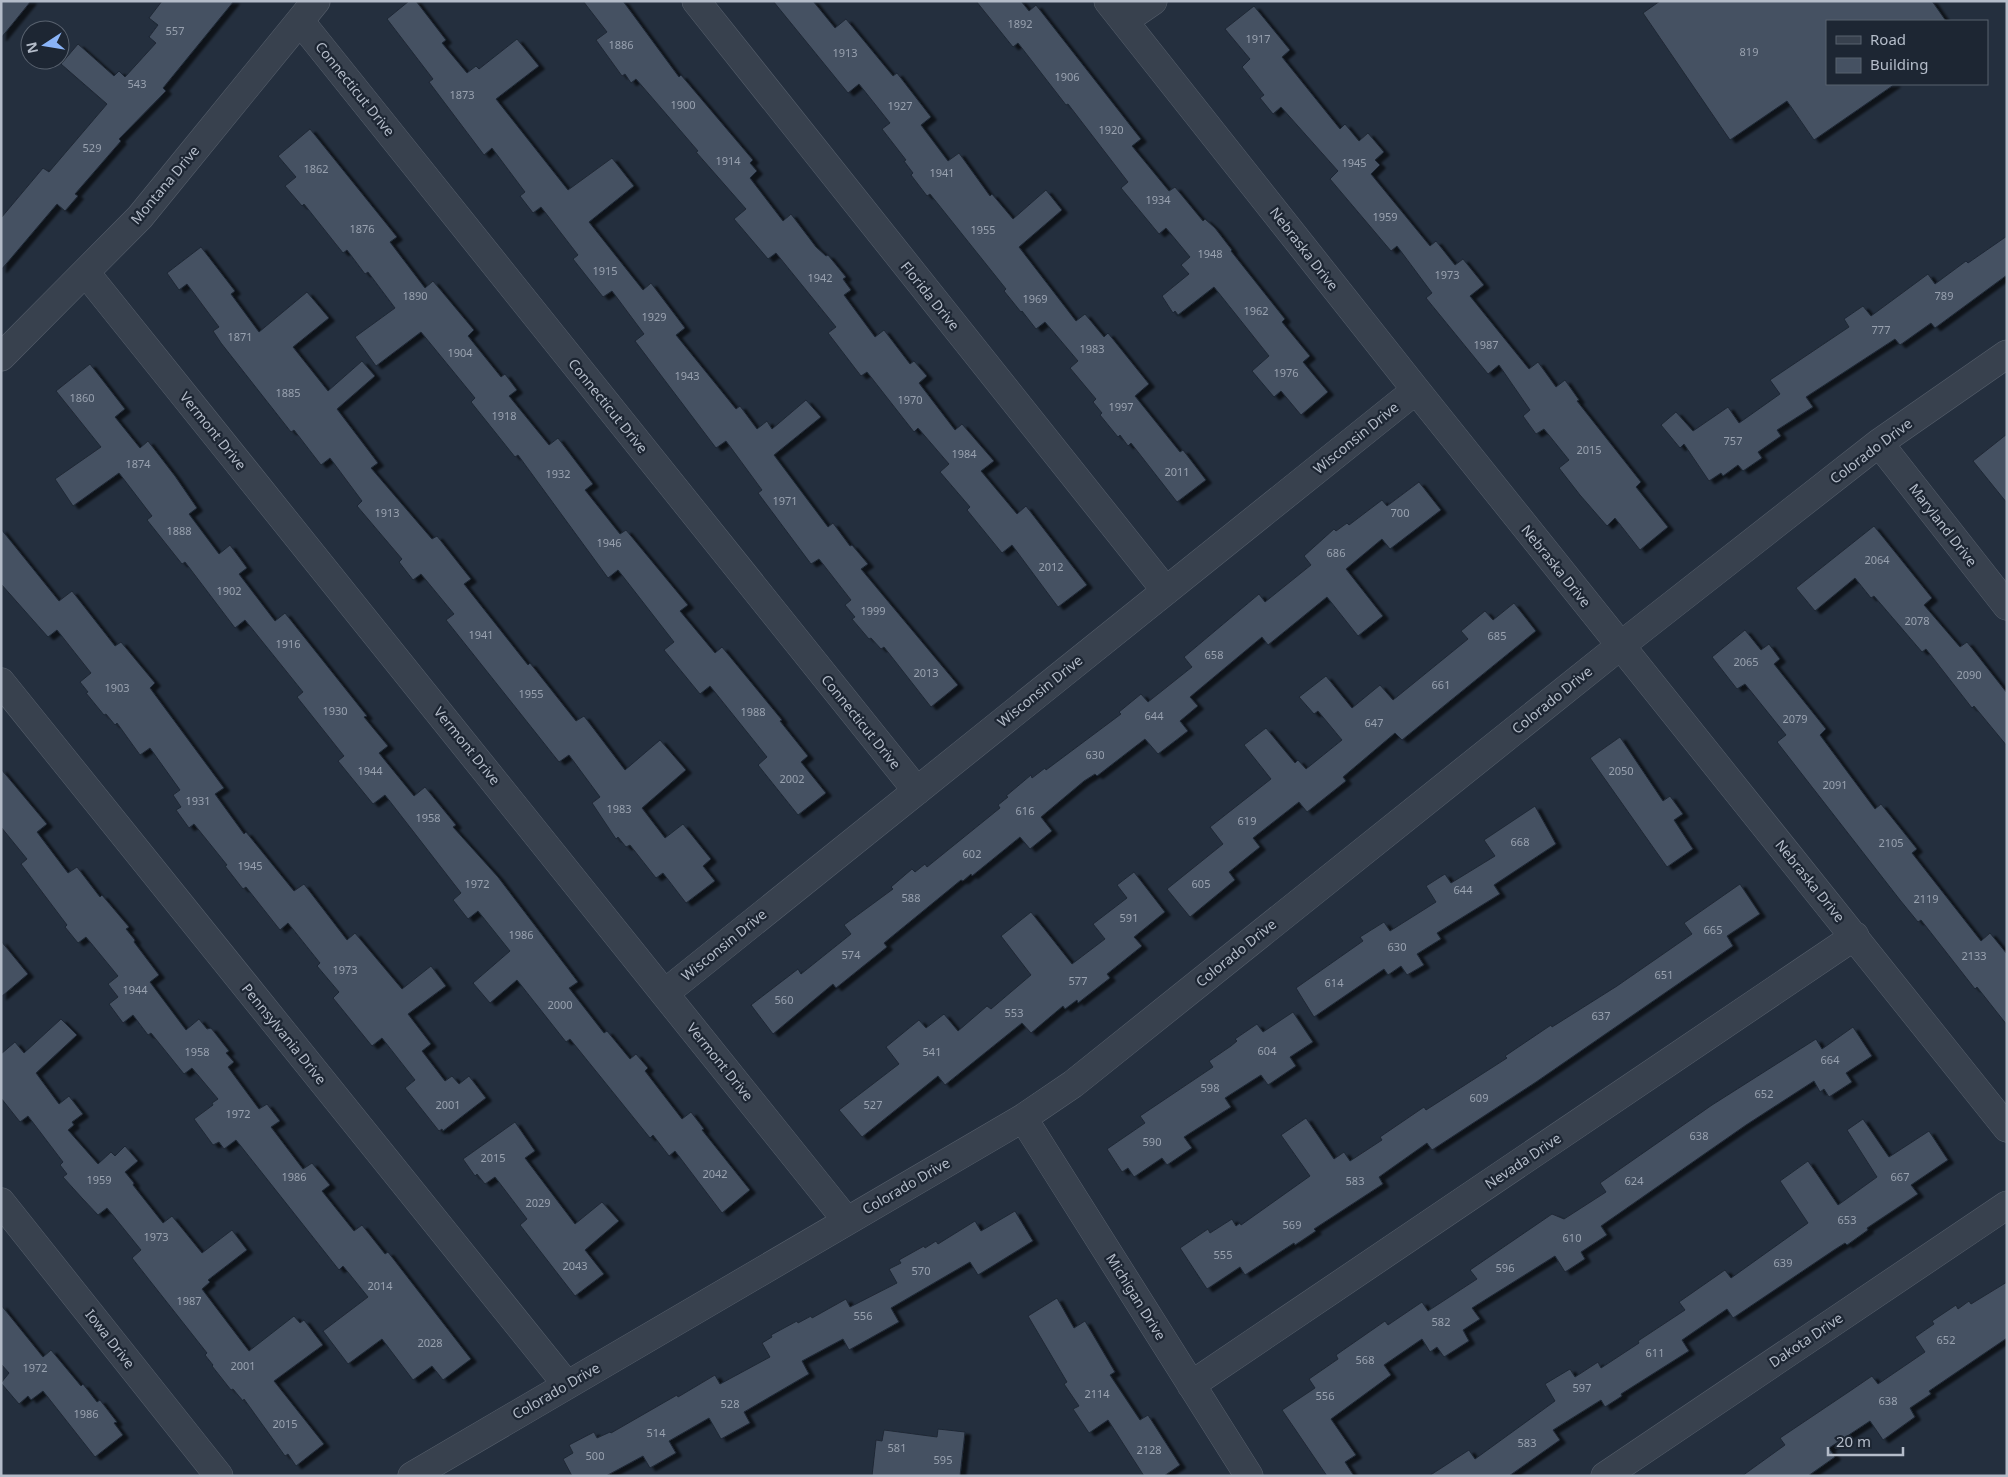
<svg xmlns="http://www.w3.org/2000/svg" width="2008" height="1477" viewBox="0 0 2008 1477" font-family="'Noto Sans',sans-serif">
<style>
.building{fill:#455162;stroke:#1f2835;filter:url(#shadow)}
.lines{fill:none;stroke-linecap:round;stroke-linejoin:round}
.street-casing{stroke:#565f6c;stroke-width:29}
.street{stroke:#38414e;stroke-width:28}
.labels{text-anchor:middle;stroke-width:4.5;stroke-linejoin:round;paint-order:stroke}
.number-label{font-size:11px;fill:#98a1af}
.street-label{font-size:14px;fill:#b4bcc9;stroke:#1d2633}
</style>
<defs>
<filter id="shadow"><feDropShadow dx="5.5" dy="3" stdDeviation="1" flood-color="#0009"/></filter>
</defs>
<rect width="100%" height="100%" fill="#242f3e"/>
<path class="building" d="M1 1H31L1 38Z
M162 1H234L163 88 166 91 119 139 121 141 75 194 78 196 65 211 57 204 1 270V218L43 168 49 172 107 104 61 64 78 44 114 76 119 71 125 77 156 43 149 37 158 25 149 18Z
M409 1H416L446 40 442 43 467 73 476 66 479 69 517 39 539 66 496 99 568 190 612 158 634 186 589 222 643 290 651 283 685 328 676 335 736 409 740 406 757 429 767 421 772 429 806 400 821 417 774 455 828 527 833 523 850 546 852 545 868 564 861 569 958 685 931 707 884 647 881 649 871 638 869 639 852 619 855 617 845 605 851 600 819 559 811 564 758 493 762 490 726 441 716 448 635 341 644 334 612 291 603 297 573 259 578 255 541 207 533 213 520 196 525 192 492 148 484 155 429 82 433 79 387 19Z
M583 1H623L679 77 681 75 753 160 750 163 757 171 750 178 783 221 791 214 816 247 826 256 828 255 846 277 843 279 851 290 844 295 875 337 884 330 910 364 914 361 927 376 919 383 955 430 962 424 994 461 981 471 1017 514 1026 506 1087 585 1058 607 1012 545 1002 553 967 510 970 507 940 472 949 464 918 428 914 432 867 372 861 376 828 333 836 327 776 253 768 259 734 219 746 209 696 152 698 151 636 79 631 83 625 74 622 76 596 40 607 32Z
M773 1H813L835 28 846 19 893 76 897 73 931 117 921 125 948 161 959 153 990 196 992 194 1013 219 1046 190 1062 210 1019 247 1076 321 1085 314 1104 337 1108 333 1149 384 1135 396 1180 452 1183 450 1206 480 1177 502 1131 443 1128 446 1120 435 1118 437 1100 415 1102 413 1093 402 1096 399 1070 368 1078 361 1045 322 1036 329 1022 311 1021 312 1004 291 1006 289 930 194 927 196 911 175 913 173 904 161 906 160 882 129 890 123 859 84 848 93Z
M976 1H1021L1029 11 1036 5 1141 139 1132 146 1169 191 1175 187 1203 221 1205 219 1215 228 1232 250 1231 251 1285 319 1282 322 1310 356 1303 362 1328 392 1301 415 1281 391 1274 397 1252 371 1269 356 1214 287 1178 315 1175 311 1173 313 1162 296 1189 274 1181 265 1190 257 1166 228 1159 234 1121 188 1128 182 1068 104 1066 105 1018 43 1013 47Z
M1660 1H1932L1946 21H1827V84H1895L1814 140 1787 101 1730 140 1643 13Z
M1254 6 1290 50 1282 57 1340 129 1345 124 1359 141 1368 133 1384 152 1375 160 1380 165 1371 174 1430 246 1436 241 1455 265 1463 259 1484 285 1470 296 1529 369 1538 362 1556 387 1565 380 1579 400 1577 401 1641 482 1636 487 1668 527 1640 550 1615 518 1607 526 1580 495 1559 468 1569 460 1544 429 1536 434 1523 416 1530 410 1499 365 1488 374 1426 298 1432 293 1397 246 1391 251 1330 179 1338 171 1281 107 1273 114 1260 98 1264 95 1242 67 1250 59 1225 29Z
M310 129 397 237 390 242 425 288 433 281 474 330 468 336 501 377 505 374 517 390 509 396 549 445 558 438 593 484 585 490 620 534 626 530 688 605 680 611 715 653 722 647 782 720 780 721 808 756 801 762 826 793 798 815 758 765 767 757 710 686 700 694 664 650 674 642 618 570 608 578 518 455 515 457 471 402 475 398 421 332 376 366 355 337 395 308 368 272 365 274 347 250 343 253 304 204 302 206 285 186 296 177 278 156Z
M2007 236V275L1935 328 1931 323 1900 345 1895 339 1806 397 1813 407 1777 430 1781 436 1758 452 1762 458 1743 471 1738 465 1723 476 1721 473 1709 481 1684 444 1680 448 1661 425 1676 412 1693 431 1728 407 1739 423 1780 394 1770 380 1849 327 1844 319 1863 306 1871 316 1928 274 1935 284 1966 261 1968 263Z
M201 247 235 291 231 294 259 332 307 292 329 318 293 347 328 391 362 361 375 376 337 409 378 463 371 468 432 539 437 536 471 579 464 584 528 665 530 663 576 721 584 716 625 770 660 740 686 770 642 808 665 838 683 824 711 859 703 866 715 881 686 903 663 873 656 878 630 845 626 847 618 837 616 839 592 803 600 797 569 755 559 762 446 620 454 614 421 574 413 580 399 562 402 559 357 506 362 501 330 458 321 465 294 430 291 432 221 343 213 331 219 327 187 284 179 290 167 273Z
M90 364 125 409 115 417 140 448 148 441 175 476 197 508 189 514 219 554 230 545 247 568 239 574 275 621 285 613 367 716 364 717 388 746 379 753 414 796 425 787 456 825 453 827 498 877 578 982 569 988 604 1033 607 1031 630 1059 636 1054 648 1068 645 1071 682 1119 691 1112 704 1129 702 1130 750 1190 722 1213 675 1151 669 1156 653 1135 650 1138 570 1039 566 1042 517 980 490 1003 473 983 510 951 478 911 468 919 453 900 461 893 385 795 373 804 338 761 344 756 297 697 303 692 245 620 235 628 185 562 182 564 147 520 152 516 119 473 73 506 55 479 101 447 56 391Z
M2007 434V503L1973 461Z
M1419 482 1441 510 1390 549 1382 539 1346 569 1383 616 1358 636 1327 597 1268 645 1262 637 1190 697 1198 706 1180 721 1188 731 1158 754 1145 739 1097 776 1095 774 1084 781 1041 817 1052 831 1030 849 1020 837 972 876 971 874 963 881 961 880 884 943 887 947 836 988 833 984 773 1034 751 1005 798 969 801 974 851 934 844 925 893 889 891 887 912 869 915 872 925 864 927 867 1000 808 998 805 1008 797 1006 796 1031 775 1032 778 1045 768 1046 770 1121 714 1119 712 1141 694 1148 702 1192 667 1184 657 1259 594 1265 602 1311 565 1304 556 1334 529 1336 531 1347 523 1349 525 1382 500 1387 506Z
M1874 526 1932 598 1924 605 1960 647 1967 642 2007 693V746L1974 706 1972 708 1926 649 1922 652 1874 596 1871 598 1855 578 1815 611 1796 588Z
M1 529 59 601 72 591 115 646 121 642 155 683 150 688 224 788 215 794 244 834 246 832 294 891 304 884 347 940 355 933 402 989 431 966 446 986 408 1014 431 1044 422 1051 445 1081 452 1076 459 1084 469 1076 486 1098 443 1131 442 1129 439 1131 405 1088 415 1080 382 1038 372 1046 333 998 339 992 317 966 320 963 288 923 280 930 246 887 243 889 225 866 227 865 194 824 189 828 176 810 181 807 173 795 180 790 150 748 140 755 117 723 115 725 106 714 104 715 86 693 88 692 80 682 91 673 57 630 48 637 1 584Z
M1514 603 1536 631 1402 740 1395 733 1343 777 1346 781 1307 812 1299 802 1253 838 1260 847 1229 872 1235 880 1190 917 1167 889 1223 844 1210 827 1271 779 1244 745 1266 728 1295 763 1298 760 1306 769 1342 740 1318 711 1314 714 1299 697 1326 676 1352 708 1380 685 1393 700 1468 639 1461 631 1485 611 1493 620Z
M1745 630 1761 650 1769 644 1780 659 1774 664 1826 729 1820 735 1875 809 1881 804 1917 849 1912 853 1981 941 1990 933 2007 954V1025L1977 987 1975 989 1921 920 1918 922 1900 900 1777 742 1786 735 1745 684 1737 689 1712 657Z
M1620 737 1663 801 1670 796 1683 814 1674 820 1693 849 1667 867 1590 758Z
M1 769 47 824 37 832 68 873 77 867 100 897 102 895 129 927 126 929 135 940 134 942 159 975 150 982 186 1030 199 1019 207 1029 211 1028 229 1051 226 1053 234 1062 228 1067 259 1109 267 1104 280 1121 271 1127 303 1169 312 1163 330 1185 322 1191 354 1231 362 1225 385 1254 388 1252 471 1359 443 1380 432 1366 413 1380 382 1339 348 1364 323 1331 368 1297 343 1266 339 1270 236 1140 224 1149 219 1142 213 1145 194 1119 213 1105 212 1103 218 1099 192 1068 184 1074 151 1033 148 1035 133 1015 123 1023 109 1004 118 997 108 984 118 976 86 937 78 943 65 927 67 925 21 864 27 859 1 827Z
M1535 806 1556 844 1494 885 1500 894 1437 933 1441 939 1417 954 1424 965 1407 975 1401 966 1388 975 1384 969 1314 1017 1296 988 1363 941 1360 937 1384 922 1390 931 1436 902 1426 886 1445 874 1451 883 1495 856 1484 840Z
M1134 872 1165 912 1134 937 1142 946 1107 974 1110 978 1078 1003 1077 1000 1065 1009 1063 1006 1031 1033 1022 1023 945 1085 938 1076 862 1137 839 1110 899 1064 886 1047 919 1020 926 1028 944 1014 958 1031 987 1006 991 1009 1031 975 1001 936 1031 912 1072 964 1105 939 1093 924 1127 898 1117 885Z
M1740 884 1760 914 1727 936 1733 946 1536 1082 1432 1150 1427 1143 1379 1177 1383 1184 1314 1229 1316 1231 1295 1245 1294 1243 1245 1275 1240 1267 1207 1289 1180 1248 1208 1229 1210 1233 1232 1219 1236 1226 1240 1223 1241 1225 1310 1176 1281 1135 1306 1118 1334 1159 1344 1152 1350 1161 1382 1140 1380 1137 1424 1107 1426 1110 1507 1058 1505 1056 1551 1025 1552 1027 1617 986 1692 934 1684 923Z
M1 941 28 974 1 997Z
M1293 1012 1313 1042 1290 1057 1296 1066 1268 1085 1261 1075 1225 1098 1231 1107 1184 1137 1192 1148 1167 1165 1162 1158 1134 1177 1128 1168 1122 1172 1107 1149 1145 1123 1140 1116 1213 1067 1209 1061 1231 1046 1237 1041 1235 1039 1257 1024 1263 1032Z
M61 1019 77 1035 36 1073 59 1104 69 1096 83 1114 72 1122 74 1125 68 1130 98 1164 111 1152 115 1156 125 1146 138 1161 125 1172 134 1183 133 1185 163 1223 172 1216 202 1253 232 1230 247 1250 208 1280 210 1282 202 1289 249 1351 294 1316 300 1323 304 1320 323 1345 274 1381 324 1444 296 1466 288 1454 285 1456 244 1399 243 1401 233 1389 231 1390 212 1366 213 1365 205 1355 207 1353 132 1258 141 1250 107 1208 98 1215 82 1198 63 1177 67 1174 60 1165 63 1162 28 1116 20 1122 1 1098V1054L15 1042 24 1053Z
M1853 1027 1872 1056 1846 1073 1852 1082 1829 1097 1824 1089 1820 1092 1814 1081 1746 1125 1601 1226 1607 1235 1581 1252 1585 1259 1565 1272 1555 1256 1472 1308 1480 1319 1463 1330 1469 1341 1444 1357 1437 1347 1430 1352 1422 1339 1384 1365 1391 1375 1331 1419 1356 1455 1345 1462 1354 1476H1327L1282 1410 1315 1388 1309 1379 1338 1359 1336 1355 1385 1321 1388 1325 1422 1302 1428 1311 1477 1279 1470 1270 1552 1214 1564 1219 1606 1192 1600 1183 1712 1105 1816 1039 1822 1049Z
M1863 1119 1889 1157 1929 1131 1948 1160 1911 1185 1918 1194 1867 1228 1868 1230 1847 1245 1845 1243 1834 1250 1733 1318 1727 1309 1682 1340 1689 1351 1621 1394 1622 1396 1605 1407 1601 1400 1553 1430 1560 1440 1509 1476H1429L1469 1450 1475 1459 1555 1401 1545 1384 1570 1369 1575 1377 1598 1362 1601 1368 1639 1343 1638 1341 1685 1310 1679 1302 1725 1270 1731 1278 1808 1223 1780 1181 1808 1161 1838 1205 1877 1177 1847 1130Z
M515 1122 535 1151 525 1158 575 1224 602 1202 619 1221 585 1250 604 1274 575 1296 520 1225 527 1219 495 1177 485 1184 477 1174 475 1176 463 1159Z
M1015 1211 1033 1241 978 1275 970 1262 891 1308 899 1322 849 1350 843 1339 802 1361 809 1374 744 1412 750 1423 721 1439 709 1418 669 1441 676 1453 650 1468 643 1456 606 1476H572L563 1459 573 1453 569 1445 594 1432 597 1438 610 1432 611 1433 677 1395 678 1397 715 1375 720 1384 770 1357 762 1343 772 1337 771 1335 797 1321 798 1323 811 1316 812 1318 846 1299 850 1307 897 1283 889 1269 901 1263 899 1260 924 1246 925 1248 936 1241 938 1244 975 1221 981 1231Z
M2007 1282V1338L1929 1391 1931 1394 1910 1408 1915 1417 1883 1440 1870 1421 1829 1448 1835 1457 1808 1476H1742L1785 1445 1780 1438 1850 1391 1872 1376 1878 1384 1925 1352 1915 1337 1934 1324 1932 1321 1956 1305 1958 1309 1969 1301 1971 1304Z
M1057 1298 1074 1328 1085 1321 1115 1372 1110 1375 1140 1420 1148 1415 1180 1465 1164 1476H1144L1108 1420 1089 1433 1073 1409 1079 1406 1064 1384 1067 1382 1028 1316Z
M1 1305 43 1357 51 1350 81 1386 83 1384 97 1402 100 1400 117 1422 114 1423 123 1435 95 1457 43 1391 31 1400 28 1396 19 1404 1 1383 9 1373 1 1364Z
M938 1429 965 1432 960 1476H872L876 1440 882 1441 884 1430 937 1437Z"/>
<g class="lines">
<g class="street-casing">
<path id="street" d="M696 1 1166 591
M1108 1 1416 390 2007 1128
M300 21 917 791
M1124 21 1153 1
M86 273 847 1221
M1 357 140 217 316 1
M1879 443 2007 606
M1 682 567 1385
M665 993 1416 390
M1023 1118 1249 1476
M1 1202 219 1476
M1191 1385 1855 936
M412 1476 1023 1118 1073 1084 1620 646 1879 443 2007 354
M1605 1476 2007 1205"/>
</g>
<use href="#street" class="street"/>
</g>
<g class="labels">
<g class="number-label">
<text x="1020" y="28">1892</text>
<text x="175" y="35">557</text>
<text x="1258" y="43">1917</text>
<text x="621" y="49">1886</text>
<text x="1749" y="56">819</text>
<text x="845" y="57">1913</text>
<text x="1067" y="81">1906</text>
<text x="137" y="88">543</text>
<text x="462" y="99">1873</text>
<text x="683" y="109">1900</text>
<text x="900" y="110">1927</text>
<text x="1111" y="134">1920</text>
<text x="92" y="152">529</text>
<text x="728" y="165">1914</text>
<text x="1354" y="167">1945</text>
<text x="316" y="173">1862</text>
<text x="942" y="177">1941</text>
<text x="1158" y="204">1934</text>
<text x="1385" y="221">1959</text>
<text x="362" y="233">1876</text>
<text x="983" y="234">1955</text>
<text x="1210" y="258">1948</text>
<text x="605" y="275">1915</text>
<text x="1447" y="279">1973</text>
<text x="820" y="282">1942</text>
<text x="415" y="300">1890</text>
<text x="1944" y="300">789</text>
<text x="1035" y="303">1969</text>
<text x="1256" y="315">1962</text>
<text x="654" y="321">1929</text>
<text x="1881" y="334">777</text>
<text x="240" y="341">1871</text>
<text x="1486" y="349">1987</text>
<text x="1092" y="353">1983</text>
<text x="460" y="357">1904</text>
<text x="1286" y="377">1976</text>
<text x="687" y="380">1943</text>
<text x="288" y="397">1885</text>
<text x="82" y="402">1860</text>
<text x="910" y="404">1970</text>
<text x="1121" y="411">1997</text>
<text x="504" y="420">1918</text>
<text x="1733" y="445">757</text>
<text x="1589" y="454">2015</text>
<text x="964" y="458">1984</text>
<text x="138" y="468">1874</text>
<text x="1177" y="476">2011</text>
<text x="558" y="478">1932</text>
<text x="785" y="505">1971</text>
<text x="387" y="517">1913</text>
<text x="1400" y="517">700</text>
<text x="179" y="535">1888</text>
<text x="609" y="547">1946</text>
<text x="1336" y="557">686</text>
<text x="1877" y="564">2064</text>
<text x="1051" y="571">2012</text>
<text x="229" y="595">1902</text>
<text x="873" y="615">1999</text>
<text x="1917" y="625">2078</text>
<text x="481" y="639">1941</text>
<text x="1497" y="640">685</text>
<text x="288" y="648">1916</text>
<text x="1214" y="659">658</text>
<text x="1746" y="666">2065</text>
<text x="926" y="677">2013</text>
<text x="1969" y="679">2090</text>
<text x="1441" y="689">661</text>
<text x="117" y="692">1903</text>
<text x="531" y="698">1955</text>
<text x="335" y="715">1930</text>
<text x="753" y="716">1988</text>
<text x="1154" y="720">644</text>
<text x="1795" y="723">2079</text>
<text x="1374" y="727">647</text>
<text x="1095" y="759">630</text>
<text x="370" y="775">1944</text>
<text x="1621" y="775">2050</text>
<text x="792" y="783">2002</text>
<text x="1835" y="789">2091</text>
<text x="198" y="805">1931</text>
<text x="619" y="813">1983</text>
<text x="1025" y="815">616</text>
<text x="428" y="822">1958</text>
<text x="1247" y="825">619</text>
<text x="1520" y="846">668</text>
<text x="1891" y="847">2105</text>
<text x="972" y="858">602</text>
<text x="250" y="870">1945</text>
<text x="477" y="888">1972</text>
<text x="1201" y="888">605</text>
<text x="1463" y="894">644</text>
<text x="911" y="902">588</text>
<text x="1926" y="903">2119</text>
<text x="1129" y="922">591</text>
<text x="1713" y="934">665</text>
<text x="521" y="939">1986</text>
<text x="1397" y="951">630</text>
<text x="851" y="959">574</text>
<text x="1974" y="960">2133</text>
<text x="345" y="974">1973</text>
<text x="1664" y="979">651</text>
<text x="1078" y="985">577</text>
<text x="1334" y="987">614</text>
<text x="135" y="994">1944</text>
<text x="784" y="1004">560</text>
<text x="560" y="1009">2000</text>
<text x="1014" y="1017">553</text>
<text x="1601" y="1020">637</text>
<text x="1267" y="1055">604</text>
<text x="197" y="1056">1958</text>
<text x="932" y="1056">541</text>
<text x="1830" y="1064">664</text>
<text x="1210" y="1092">598</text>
<text x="1764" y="1098">652</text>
<text x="1479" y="1102">609</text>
<text x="448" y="1109">2001</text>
<text x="873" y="1109">527</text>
<text x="238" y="1118">1972</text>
<text x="1699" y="1140">638</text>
<text x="1152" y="1146">590</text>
<text x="493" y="1162">2015</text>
<text x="715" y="1178">2042</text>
<text x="294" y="1181">1986</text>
<text x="1900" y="1181">667</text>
<text x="99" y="1184">1959</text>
<text x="1355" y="1185">583</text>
<text x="1634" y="1185">624</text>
<text x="538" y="1207">2029</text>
<text x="1847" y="1224">653</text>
<text x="1292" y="1229">569</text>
<text x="156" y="1241">1973</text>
<text x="1572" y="1242">610</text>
<text x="1223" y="1259">555</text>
<text x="1783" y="1267">639</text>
<text x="575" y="1270">2043</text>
<text x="1505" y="1272">596</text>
<text x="921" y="1275">570</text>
<text x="380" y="1290">2014</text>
<text x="189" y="1305">1987</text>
<text x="863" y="1320">556</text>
<text x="1441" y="1326">582</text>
<text x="1946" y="1344">652</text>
<text x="430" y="1347">2028</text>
<text x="1655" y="1357">611</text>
<text x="1365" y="1364">568</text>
<text x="243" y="1370">2001</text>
<text x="35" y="1372">1972</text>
<text x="1582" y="1392">597</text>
<text x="1097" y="1398">2114</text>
<text x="1325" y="1400">556</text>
<text x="1888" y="1405">638</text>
<text x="730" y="1408">528</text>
<text x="86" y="1418">1986</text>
<text x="285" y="1428">2015</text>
<text x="656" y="1437">514</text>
<text x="1527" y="1447">583</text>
<text x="897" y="1452">581</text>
<text x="1149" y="1454">2128</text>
<text x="595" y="1460">500</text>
<text x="943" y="1464">595</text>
</g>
<g class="street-label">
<text transform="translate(355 89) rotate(51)" y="5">Connecticut Drive</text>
<text transform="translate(165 185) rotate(-50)" y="5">Montana Drive</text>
<text transform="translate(1304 249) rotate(52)" y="5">Nebraska Drive</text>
<text transform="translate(930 296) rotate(51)" y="5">Florida Drive</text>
<text transform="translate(608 406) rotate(51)" y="5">Connecticut Drive</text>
<text transform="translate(213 431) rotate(51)" y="5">Vermont Drive</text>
<text transform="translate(1356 438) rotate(-39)" y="5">Wisconsin Drive</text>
<text transform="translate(1871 451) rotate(-37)" y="5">Colorado Drive</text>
<text transform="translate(1943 525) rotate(52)" y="5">Maryland Drive</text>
<text transform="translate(1556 566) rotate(51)" y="5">Nebraska Drive</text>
<text transform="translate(1040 691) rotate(-39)" y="5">Wisconsin Drive</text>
<text transform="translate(1552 700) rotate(-39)" y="5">Colorado Drive</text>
<text transform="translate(861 722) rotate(51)" y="5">Connecticut Drive</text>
<text transform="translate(467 746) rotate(51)" y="5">Vermont Drive</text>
<text transform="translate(1810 881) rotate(51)" y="5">Nebraska Drive</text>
<text transform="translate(724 945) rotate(-39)" y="5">Wisconsin Drive</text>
<text transform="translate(1236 953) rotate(-39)" y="5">Colorado Drive</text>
<text transform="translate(284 1034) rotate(51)" y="5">Pennsylvania Drive</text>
<text transform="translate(720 1062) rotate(51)" y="5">Vermont Drive</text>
<text transform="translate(1523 1161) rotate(-34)" y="5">Nevada Drive</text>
<text transform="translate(906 1186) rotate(-30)" y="5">Colorado Drive</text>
<text transform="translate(1136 1297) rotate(58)" y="5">Michigan Drive</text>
<text transform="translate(110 1339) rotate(52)" y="5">Iowa Drive</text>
<text transform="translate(1806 1340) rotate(-34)" y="5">Dakota Drive</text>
<text transform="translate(556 1391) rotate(-30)" y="5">Colorado Drive</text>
</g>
</g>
<rect width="2008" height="1477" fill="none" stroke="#b4bcc9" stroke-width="5"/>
<rect x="1826" y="20" width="162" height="65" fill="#1d2633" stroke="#59626f"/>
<rect x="1836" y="36" width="25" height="8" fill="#38414e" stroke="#59626f"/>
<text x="1870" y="45" font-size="15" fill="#b4bcc9">Road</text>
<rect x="1836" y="58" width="25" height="15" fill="#455162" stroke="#59626f"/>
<text x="1870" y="70" font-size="15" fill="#b4bcc9">Building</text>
<g transform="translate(45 45) rotate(258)"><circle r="24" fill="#1d2633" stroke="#59626f"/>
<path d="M0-4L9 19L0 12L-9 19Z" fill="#8ab4f8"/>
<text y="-8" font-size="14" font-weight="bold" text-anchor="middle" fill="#b4bcc9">N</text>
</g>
<path d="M1828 1447v8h75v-8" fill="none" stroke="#b4bcc9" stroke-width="2.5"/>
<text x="1836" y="1447" font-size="15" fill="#b4bcc9" stroke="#1d2633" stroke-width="4" paint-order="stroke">20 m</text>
</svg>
